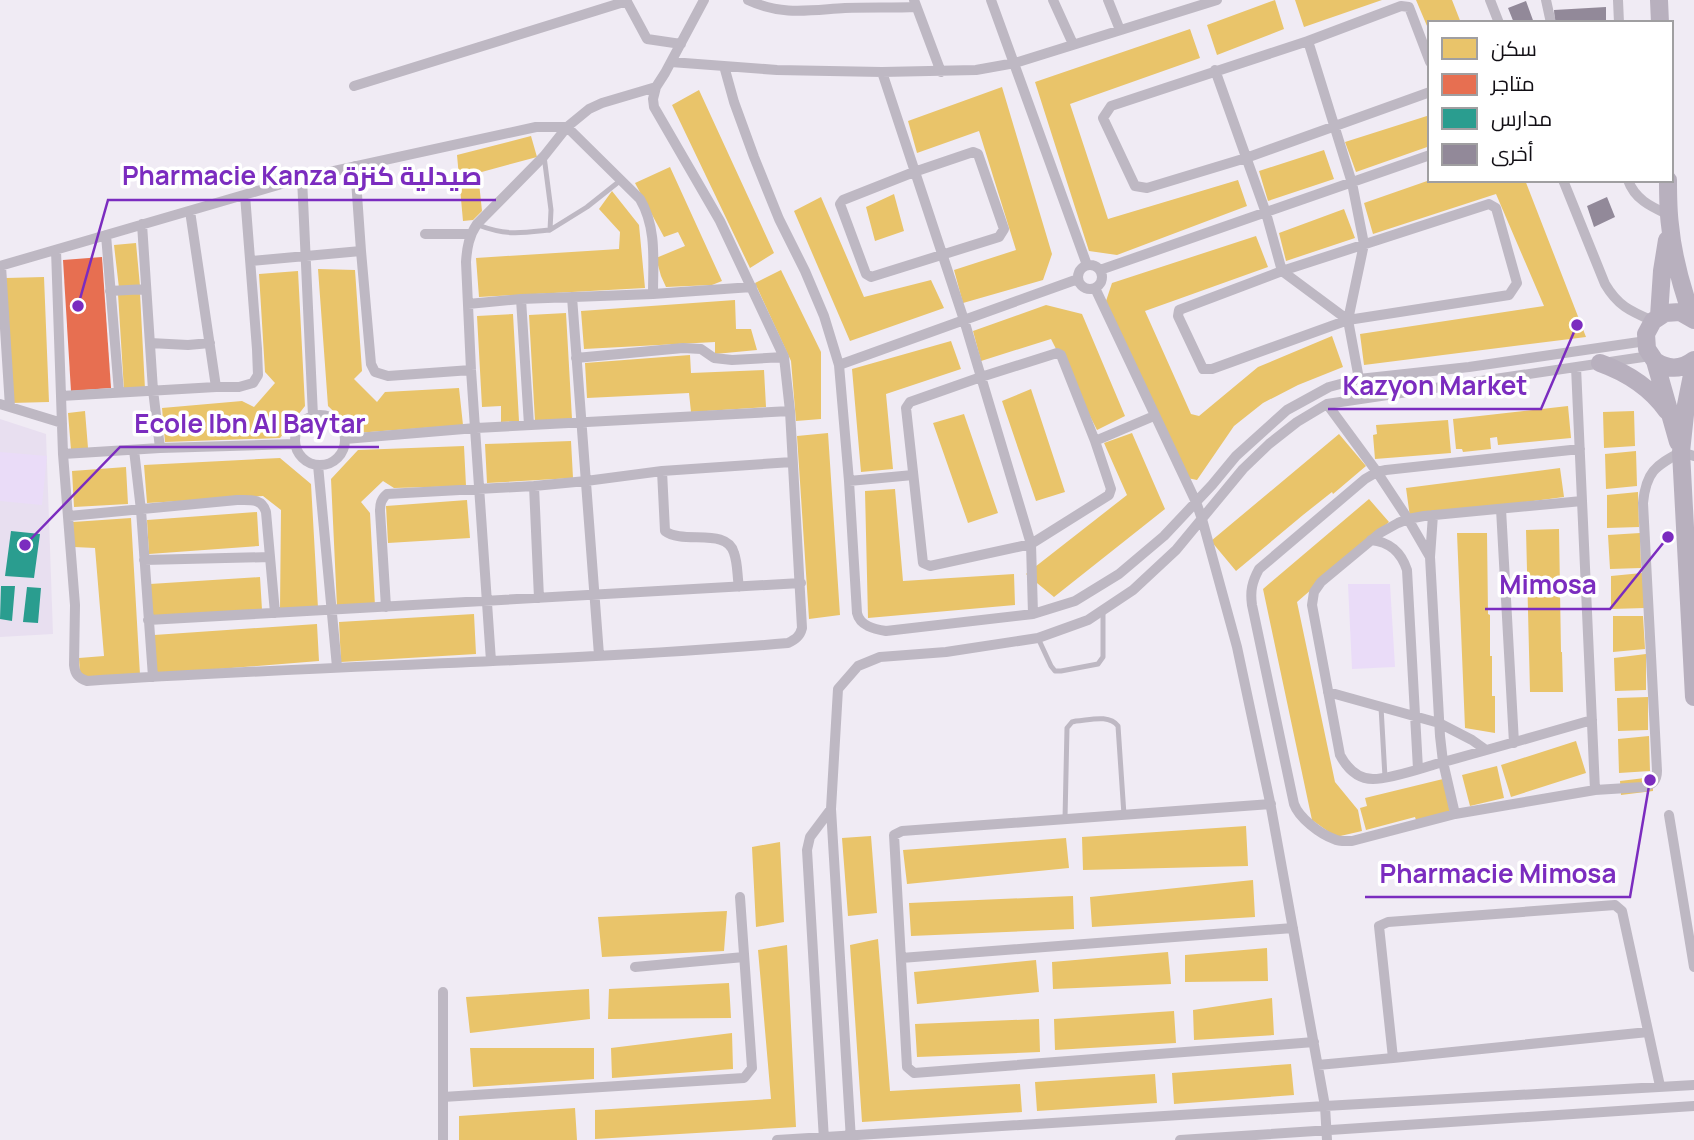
<svg xmlns="http://www.w3.org/2000/svg" width="1694" height="1140" viewBox="0 0 1694 1140" font-family="Manrope,Cairo,sans-serif">
<style>
.built{fill:#e8dff0}
.green{fill:#eadcf8}
.homes{fill:#e9c46a}
.shops{fill:#e76f51}
.schools{fill:#2a9d8f}
.building{fill:#928999}
.lines{fill:none;stroke-linecap:round;stroke-linejoin:round}
.lane{stroke:#beb8c3;stroke-width:5}
.street{stroke:#beb8c3;stroke-width:10}
.primary{stroke:#b8b0be;stroke-width:18}
.leader{fill:none;stroke:#7b2cbf;stroke-width:2.5}
.callout-dot{fill:#7b2cbf;stroke:#fff;stroke-width:2.5}
.callout-label{font-size:26px;text-anchor:middle;font-weight:bold;fill:#7b2cbf;stroke:#fff;stroke-width:7;stroke-linejoin:round;paint-order:stroke}
</style>
<rect width="100%" height="100%" fill="#f0ebf4"/>
<path class="built" d="M0 419 46 434 53 634 0 637Z"/>
<path class="green" d="M0 452 47 456 42 505 0 501Z
M1348 584H1390L1395 667 1352 669Z"/>
<path class="homes" d="M1275 0 1284 29 1217 55 1207 25Z
M1295 0H1382L1304 27Z
M1416 0H1452L1461 23H1430V33Z
M1190 29 1200 58 1070 104 1108 219 1238 180 1247 206 1117 255 1089 251 1035 82Z
M1002 87 1052 254 1043 280 963 303 954 270 1016 250 979 131 917 153 908 121Z
M699 90 774 253 750 268 672 105Z
M1430 115V146L1356 172 1345 142Z
M531 136 537 157 478 173 482 211 473 220 463 221 457 155Z
M1324 150 1334 179 1268 201 1259 171Z
M670 167 722 281 712 285 666 287 661 276 656 258 685 246 678 232 664 237 635 183Z
M1430 180H1525L1586 337 1364 365 1360 334 1544 306 1496 194 1373 234 1364 203Z
M612 191 639 225 645 288 479 297 476 258 619 249 620 232 599 209Z
M894 194 904 231 875 241 866 207Z
M821 197 864 297 931 280 944 308 850 341 794 211Z
M1344 209 1355 238 1286 261 1279 233Z
M1256 236 1268 267 1145 311 1191 414 1199 416 1258 367 1332 336 1343 367 1298 385 1263 403 1234 426 1197 480 1187 478 1106 301 1112 283Z
M136 243 140 286 119 288 114 245Z
M318 269 355 270 362 371 354 379 377 402 385 392 459 388 463 425 356 433 328 406Z
M781 270 821 352V419L796 421 791 361 755 283Z
M298 271 305 406 280 438 165 442 162 408 242 401 254 407 275 383 265 372 259 274Z
M44 277 49 402 11 403 6 278Z
M140 293 145 389 124 390 118 294Z
M735 300 736 329H751L757 350 715 354V342L584 349 581 311Z
M1046 305 1082 314 1125 416 1097 430 1051 339 981 361 973 331Z
M566 313 572 419 535 421 529 315Z
M513 314 519 421 501 422V406L482 407 477 316Z
M951 341 961 369 886 394 893 469 861 472 852 369Z
M690 355 691 373 764 370 766 407 691 412 689 393 587 398 585 363Z
M1031 389 1065 492 1036 501 1002 401Z
M1568 406 1571 438 1498 445 1497 437 1490 438 1491 449 1463 452 1462 449H1456L1453 419Z
M85 411 88 448 71 450 68 413Z
M1634 411 1635 446 1604 448 1603 412Z
M964 414 998 513 968 523 933 423Z
M1448 420 1451 453 1375 459 1373 435 1377 434 1376 425Z
M828 433 840 615 809 619 797 436Z
M1132 433 1165 509 1054 597 1026 574 1127 495 1104 443Z
M1339 434 1366 466 1333 494 1332 492 1303 515 1236 571 1211 541Z
M571 441 573 478 487 483 485 444Z
M464 446 466 486 394 488 383 481 361 502 370 513 375 606 337 607 331 479 358 450Z
M1636 451 1637 486 1606 489 1605 454Z
M280 458 311 484 318 608 280 609 281 510 263 496 147 503 144 465Z
M126 467 128 504 74 507 72 471Z
M1560 468 1564 497 1410 517 1406 488Z
M895 489 903 581 1014 574 1015 605 868 618 865 491Z
M1638 492 1639 527 1607 528V495Z
M1369 499 1389 522 1297 602 1335 782 1358 810 1362 831 1336 837 1312 820 1263 589Z
M467 500 470 538 388 543 386 506Z
M257 512 259 546 149 554 147 520Z
M131 518 140 675 80 677 79 658 104 656 95 548 74 547 73 522Z
M1559 529 1561 652H1562L1563 692H1530L1526 530Z
M1457 533H1487L1488 614 1490 615V656H1492V696H1495V733L1465 728Z
M1640 533 1641 568 1610 569 1608 535Z
M1642 573 1645 608 1611 609V576Z
M260 577 262 610 152 617 150 584Z
M474 614 476 654 341 662 339 622Z
M1613 616H1643L1645 649 1613 652Z
M317 624 319 661 157 674 154 635Z
M1646 654V690L1615 691 1614 658Z
M1648 697V730L1618 731 1617 698Z
M1649 736 1650 771 1619 773 1618 739Z
M1576 741 1586 773 1511 797 1501 765Z
M1497 766 1504 798 1470 806 1462 775Z
M1653 777V791L1621 795 1620 781Z
M1443 779 1450 812 1416 820 1415 817 1366 830 1360 808 1367 806 1365 798Z
M1246 826 1248 866 1083 870 1082 837Z
M871 836 877 913 848 916 842 838Z
M1066 838 1069 868 907 884 903 850Z
M780 842 784 922 756 927 752 847Z
M1253 880 1255 917 1092 927 1090 897Z
M1073 896 1074 929 911 936 909 903Z
M727 911 724 951 602 957 598 917Z
M878 939 890 1091 1020 1084 1022 1112 862 1122 850 945Z
M787 945 796 1127 595 1139V1110L771 1099 758 950Z
M1267 948 1268 981 1185 982V955Z
M1168 952 1171 984 1053 989 1052 962Z
M1036 960 1039 992 917 1004 914 972Z
M729 983 731 1018 608 1019 609 989Z
M589 989 590 1019 470 1033 466 997Z
M1272 998 1274 1035 1194 1040 1193 1010Z
M1174 1011 1176 1043 1055 1050 1054 1019Z
M1039 1019 1040 1052 917 1057 915 1024Z
M732 1033 733 1069 612 1078 611 1048Z
M470 1048H594V1079L473 1087Z
M1291 1064 1294 1095 1174 1104 1172 1073Z
M1155 1074 1157 1103 1037 1111 1035 1082Z
M575 1108 577 1140H459V1116Z"/>
<path class="shops" d="M102 257 111 388 71 391 63 260Z"/>
<path class="schools" d="M11 531 40 534 34 578 5 576Z
M1 586H15L12 621 0 619Z
M27 587 41 588 38 623 23 622Z"/>
<path class="building" d="M1526 1 1534 23H1514L1508 8Z
M1606 7V23H1555L1554 10Z
M1607 197 1615 217 1594 227 1587 206Z"/>
<g class="lines">
<path class="lane" d="M478 225C507 236 521 233 550 230L551 210 544 156
M550 230 587 207 621 180
M1038 638 1051 666 1055 671H1061L1098 664 1103 657V610
M1381 707 1385 777
M1065 819 1067 728 1072 722 1076 721C1090 720 1109 714 1118 726L1124 815"/>
<path class="street" d="M626 0 647 39 681 44
M748 0C782 16 810 10 845 8 869 7 893 8 916 7
M914 0 941 72
M991 0 1087 265
M1053 0 1073 44
M1108 0 1120 30
M1490 0 1499 23
M1546 0 1551 23
M1618 0 1619 23
M1308 41 1111 106 1103 118 1135 186 1147 188 1246 158 1430 92
M671 62 777 70 882 72 976 70 1015 63 1217 0
M724 66 734 102 754 157 779 219 805 271 824 316 839 365 849 481 857 613C860 626 874 629 886 631L1033 614 1075 601 1119 574 1164 536 1212 485 1236 456 1287 410 1329 387 1359 379 1469 367 1646 341
M1215 70 1266 213 1282 271 1348 320
M882 72 964 320 1031 544 1033 614
M354 86 627 1
M973 152 978 154 1004 229 999 237 871 277 866 274 840 204 843 200 914 172Z
M355 166 361 251 371 364 375 372 388 376 471 370
M302 178 313 416
M1563 180 1605 284C1618 306 1630 311 1653 321
M1628 180C1635 200 1652 207 1669 215
M1489 204 1496 208 1517 283 1509 295 1348 320 1212 369H1203L1178 316 1179 310 1282 271Z
M190 211 216 387
M142 224 153 390 160 448
M425 234H470
M106 235 119 392
M56 250 63 454 75 605 74 665C75 674 78 678 87 681 321 665 555 663 788 643 796 639 800 636 802 628L790 411 784 357 720 221 654 107 653 99 656 87 665 73 704 0
M251 261 361 251
M1078 277a12 12 0 1 1 24 0a12 12 0 1 1-24 0Z
M0 266 302 178 536 127H567L640 199C657 228 653 261 653 294
M1 266 10 407
M1100 270 1430 155
M1095 288 1196 502 1202 519 1237 647 1270 802 1325 1106 1327 1140
M110 291 146 289
M572 297 599 655
M521 299 529 425
M468 304 521 299 653 294 752 287
M150 343 188 345 210 343
M1057 353 1061 355 1095 441 1111 489 1109 495 1031 544 930 566 923 563 906 408 910 402 981 377Z
M576 358 683 348 701 349 714 358 732 360 784 357
M839 365 1078 279
M1576 367 1595 790
M1359 379 1348 320 1364 244 1352 183 1308 41 1401 6 1409 7 1430 62
M61 396 216 387H239L253 383 258 375 257 349 245 195
M0 404 62 423
M1327 404 1377 472 1408 519 1430 557 1440 736 1443 762 1455 814
M295 440a25 25 0 1 1 50 0a25 25 0 1 1-50 0Z
M345 439 476 428 790 411
M1095 441 1154 416
M1580 449 1386 470 1377 472 1365 479 1259 569C1252 582 1250 591 1252 605L1294 804C1299 818 1320 834 1334 839 1340 842 1346 841 1352 841L1455 814 1595 790 1643 787C1653 785 1657 780 1657 771L1643 503C1646 472 1655 466 1681 452L1694 456
M134 450 141 510 153 677
M63 454 160 448 295 444
M318 465 337 667
M662 471 665 531C683 545 727 527 734 553 738 564 737 576 739 587
M849 481 913 475
M534 486 539 598
M1582 501 1424 516 1408 519 1398 523 1380 533 1321 582 1314 592 1312 605 1340 755C1347 768 1357 779 1373 779 1390 779 1419 769 1436 764 1488 750 1540 735 1592 720
M1501 509 1514 743
M69 516 237 500C250 500 262 498 266 512L275 613
M1371 540C1390 542 1401 552 1407 570L1418 769
M1430 557 1433 515
M144 560 270 557
M386 607 380 511C380 504 381 499 387 494L534 486 586 481 662 471 792 462
M148 620 801 583
M491 661 471 370 466 262C467 247 469 236 477 224L544 156 567 127 589 109 602 103 656 87
M1328 692 1439 723 1472 740 1486 750
M1271 804 902 831 894 835 907 1067 914 1073 1314 1042
M1669 815 1694 967
M901 958 1293 928
M635 967 744 957
M443 992V1140
M1393 1058 1648 1032
M1318 1065 1393 1058 1379 926 1388 922 1615 905 1622 911 1660 1086
M443 1097 744 1078 752 1068 740 897
M777 1140 1325 1106 1694 1085
M824 1140 807 850 810 837 831 809
M851 1140 831 809 838 689 858 666 880 657 946 652 1038 638 1088 620 1133 590 1176 550 1243 469 1269 444 1297 422 1327 404 1650 356
M1180 1140 1694 1106"/>
<path class="primary" d="M1659 0 1660 23
M1668 180C1668 195 1668 210 1670 225 1673 257 1682 289 1693 319
M1659 316 1662 271 1667 240
M1655 361C1668 370 1681 370 1694 360
M1600 363C1628 373 1650 387 1667 411
M1694 365 1686 405 1681 452 1694 697
M1678 442 1655 361 1647 349 1646 334 1653 321 1665 313 1680 312 1694 320"/>
</g>
<path class="leader" d="M78 306L108 200H496M1577 325L1541 409H1328M25 545L120 447H379M1668 537L1610 609H1485M1650 780L1630 897H1365"/>
<g class="callout-dot">
<circle cx="78" cy="306" r="7"/>
<circle cx="1577" cy="325" r="7"/>
<circle cx="25" cy="545" r="7"/>
<circle cx="1668" cy="537" r="7"/>
<circle cx="1650" cy="780" r="7"/>
</g>
<g class="callout-label">
<text x="302" y="185">Pharmacie Kanza صيدلية كنزة</text>
<text x="1435" y="395">Kazyon Market</text>
<text x="250" y="433">Ecole Ibn Al Baytar</text>
<text x="1548" y="594">Mimosa</text>
<text x="1498" y="883">Pharmacie Mimosa</text>
</g>
<rect x="1428" y="21" width="245" height="161" fill="#ffffff" stroke="#a09fa1" stroke-width="2"/>
<rect x="1442" y="38" width="35" height="21" fill="#e9c46a" stroke="#a09fa1" stroke-width="2"/>
<text x="1491" y="56" font-size="21" fill="#120f15">سكن</text>
<rect x="1442" y="74" width="35" height="21" fill="#e76f51" stroke="#a09fa1" stroke-width="2"/>
<text x="1491" y="91" font-size="21" fill="#120f15">متاجر</text>
<rect x="1442" y="108" width="35" height="21" fill="#2a9d8f" stroke="#a09fa1" stroke-width="2"/>
<text x="1491" y="126" font-size="21" fill="#120f15">مدارس</text>
<rect x="1442" y="144" width="35" height="21" fill="#928999" stroke="#a09fa1" stroke-width="2"/>
<text x="1491" y="161" font-size="21" fill="#120f15">أخرى</text>
</svg>
